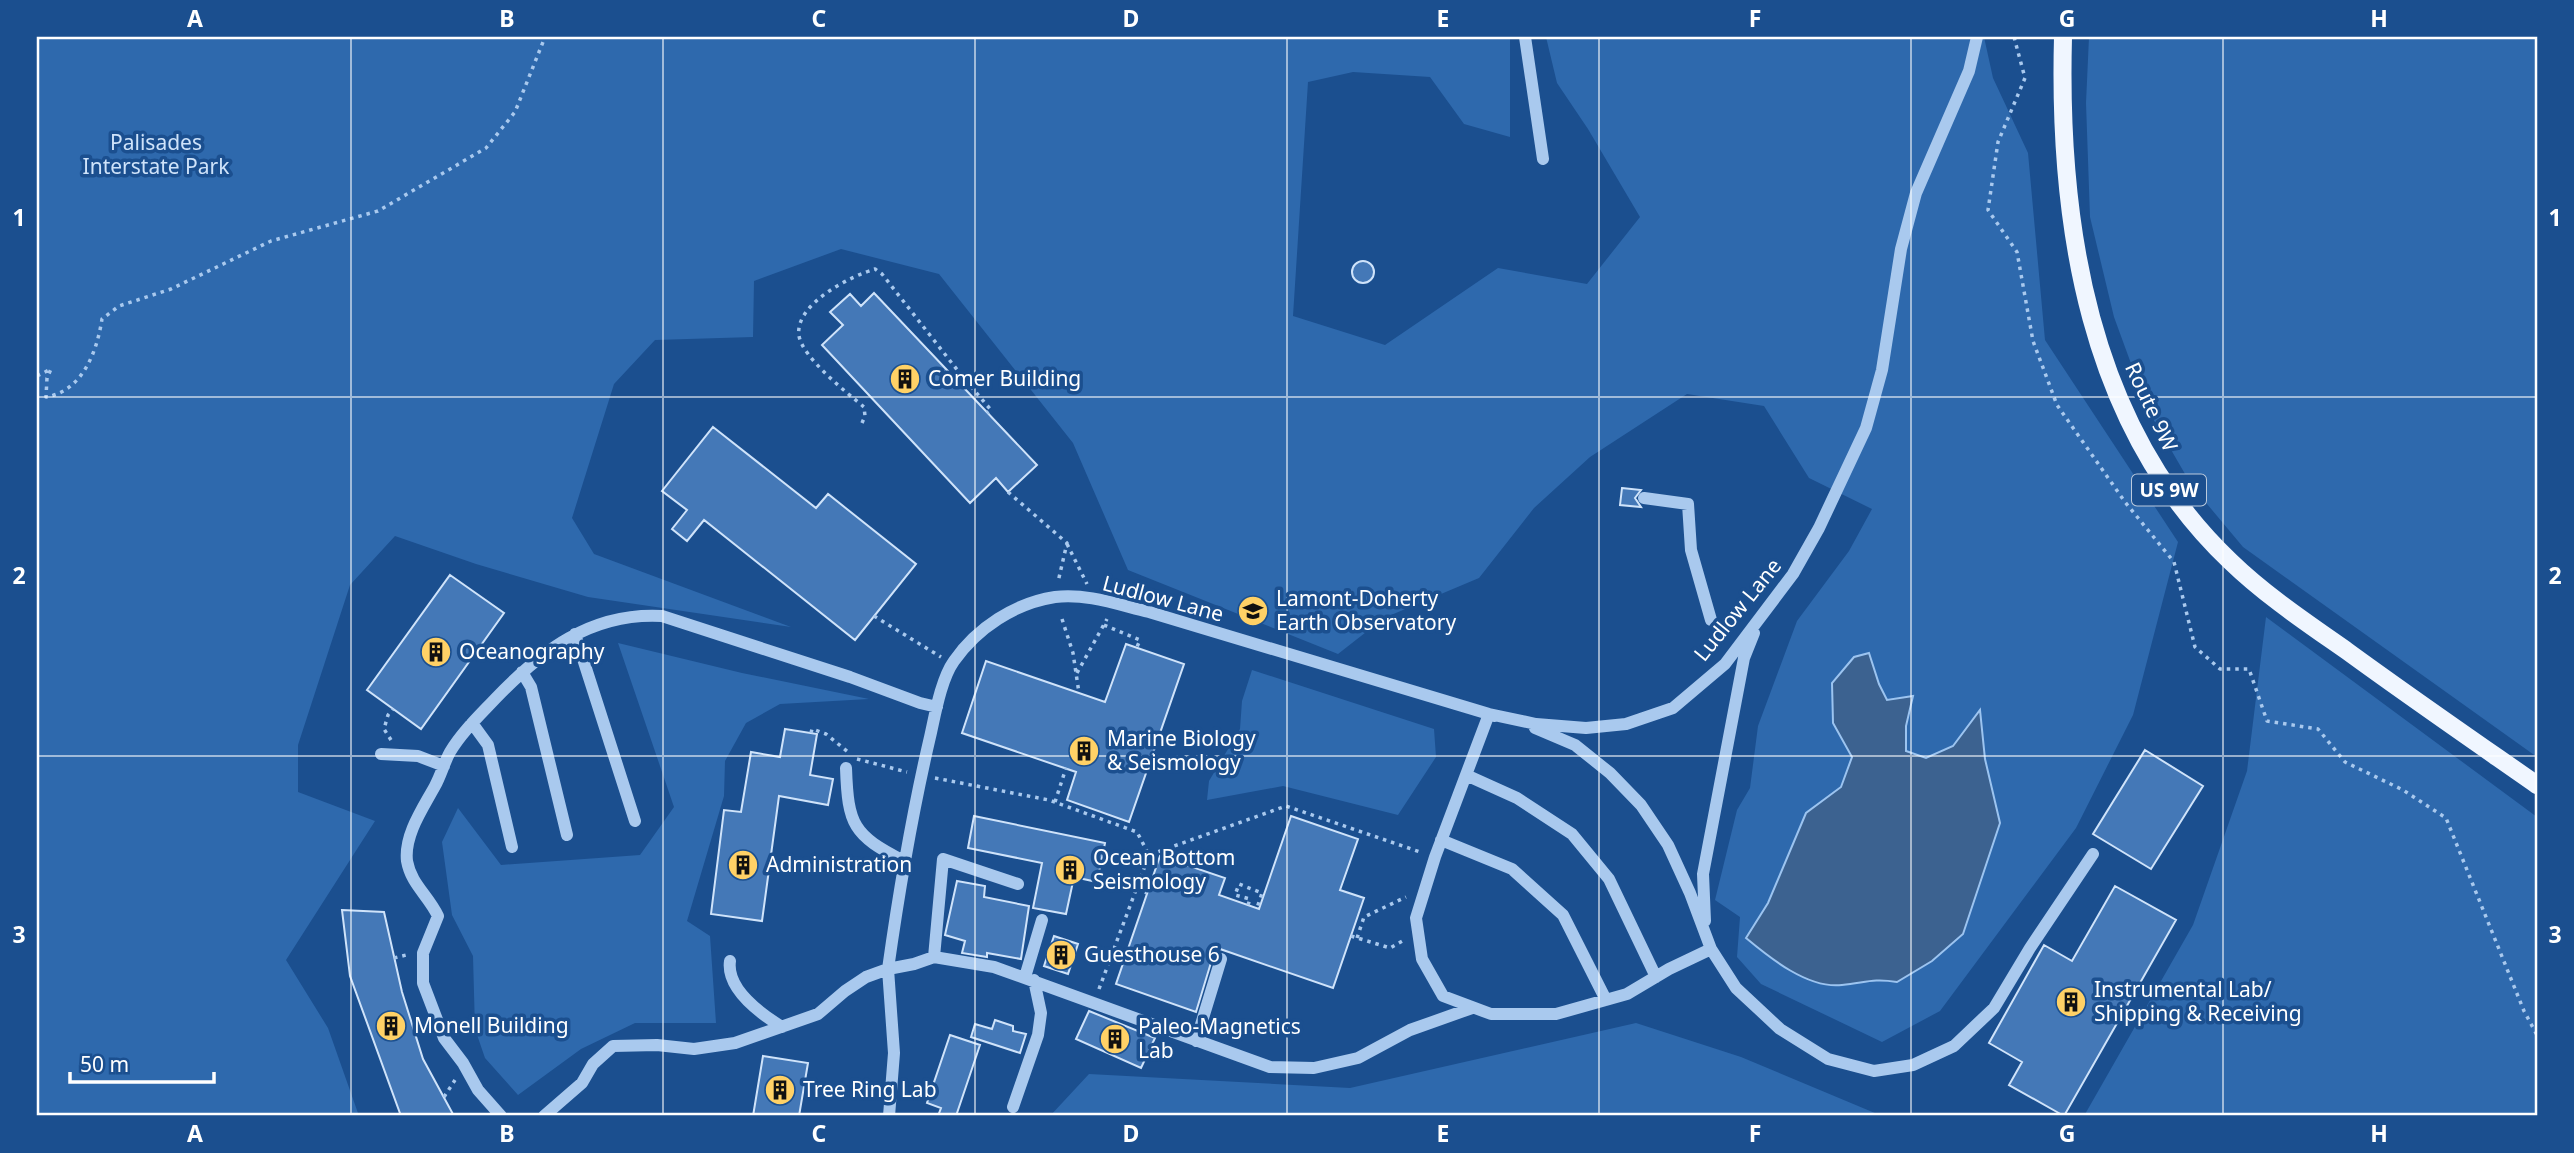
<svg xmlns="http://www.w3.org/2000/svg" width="2574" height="1153" viewBox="0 0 2574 1153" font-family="'Noto Sans',sans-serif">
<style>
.green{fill:#2e69ad;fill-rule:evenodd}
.water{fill:#3c6290;stroke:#9cc4f0;stroke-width:2}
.building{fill:#4478b7;stroke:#cfe3fa;stroke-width:2}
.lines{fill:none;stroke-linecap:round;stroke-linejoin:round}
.path{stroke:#a9c9ee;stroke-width:3.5;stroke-dasharray:3.5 5;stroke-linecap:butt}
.minor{stroke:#a9c9ee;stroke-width:12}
.major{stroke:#f0f6ff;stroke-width:18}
.grid{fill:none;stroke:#fff;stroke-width:2;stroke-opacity:0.55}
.labels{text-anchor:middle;stroke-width:7;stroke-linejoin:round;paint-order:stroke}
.shield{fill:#1b4f8f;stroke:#bbcadd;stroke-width:2}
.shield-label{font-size:19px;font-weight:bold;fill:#fff}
.park-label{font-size:21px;fill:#cfe3fa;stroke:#1b4f8f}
.poi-label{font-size:21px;fill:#fff;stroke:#1b4f8f;text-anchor:start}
.street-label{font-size:21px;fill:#fff;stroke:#1b4f8f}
.neatline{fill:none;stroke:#fff;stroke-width:2.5}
.grid-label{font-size:23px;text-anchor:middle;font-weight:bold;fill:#fff}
</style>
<rect width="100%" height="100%" fill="#1b4f8f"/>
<path class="green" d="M37 37H1510V137L1464 124 1430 77 1353 72 1308 82 1293 316 1385 345 1498 268 1587 284 1640 217 1588 129 1557 83 1546 37H1984L1993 78 2028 153 2045 340 2178 542 2133 715 2076 828 1940 1011 1882 1042 1761 984 1737 957 1740 917 1715 900 1737 810 1750 788 1758 726 1797 621 1849 551 1872 509 1809 478 1764 406 1687 394 1590 457 1534 508 1479 578 1384 618 1338 654 1128 570 1073 443 939 274 841 249 754 281 753 337 655 340 614 384 572 518 594 554 791 627 588 597 476 564 395 536 350 585 298 745V792L375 821 286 960 328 1028 359 1116H37ZM1869 653 1879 684 1887 700 1912 696 1906 726V751L1926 758 1953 746 1980 711 1985 759 2000 823 1963 934 1897 982 1876 979 1839 986 1746 938 1768 903 1806 813 1841 787 1852 757 1833 723Z
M2089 37H2537V757L2243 547 2192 486 2148 410 2114 317 2090 217 2086 103Z
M2266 617 2537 817V1116H2084L2193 925 2247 771Z
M618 643 742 673 869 699 780 704 746 723 725 761 724 796 687 921 710 936 716 1023H635L581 1049 518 1095 485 1058 475 1029 473 956 452 915 442 842 458 808 501 865 640 855 674 807Z
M1252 670 1434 729 1436 757 1398 815 1283 786 1207 800 1209 781 1240 729 1242 701Z
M1636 1023 1741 1057 1882 1116H1050L1089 1074 1350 1088Z"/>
<path class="water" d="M1869 653 1879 684 1887 700 1913 696 1906 726V751L1926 758 1953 746 1980 710 1985 759 2000 823 1963 934 1932 961 1897 982C1872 978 1865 983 1842 985 1808 989 1770 958 1746 938L1768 903 1806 813 1841 787 1852 757 1833 723 1832 683 1854 657Z"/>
<path class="building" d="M1352 272a11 11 0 1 1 22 0a11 11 0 1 1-22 0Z
M874 293 1037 465 1008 492 996 478 970 503 822 345 843 325 830 312 850 294 861 306Z
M713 427 816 508 828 494 916 564 855 640 704 520 687 541 672 529 687 510 662 491Z
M1622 488 1641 490 1635 498 1641 507 1620 505Z
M450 575 504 613 421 729 367 690Z
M1126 644 1184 664 1129 822 1067 800 1076 772 962 733 986 661 1105 702Z
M785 729 817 734 810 775 833 779 828 805 779 796 762 921 711 914 724 810 741 812 751 752 780 757Z
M2145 750 2203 786 2151 869 2093 834Z
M974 816 1105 843 1097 882 1074 877 1066 914 1033 908 1042 863 968 848Z
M1291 816 1358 839 1340 890 1364 898 1333 988 1220 949 1213 956 1196 1012 1116 984 1160 856 1225 878 1219 895 1259 909Z
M957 881 985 886 984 897 1029 906 1021 959 987 953V957L962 953 965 941 945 935Z
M2115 886 2176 920 2064 1116 2009 1085 2022 1062 1989 1043 2044 945 2072 961Z
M342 910 384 912 402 992 423 1059 454 1116H401L350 976Z
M1054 936 1078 944 1068 974 1044 966Z
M1089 1011 1155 1038 1141 1068 1076 1039Z
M995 1020 1013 1026V1031L1026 1034 1020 1053 971 1037 975 1024 992 1029Z
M950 1035 980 1045 956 1116H938L941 1108 927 1103Z
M763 1056 808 1063 799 1116H753Z"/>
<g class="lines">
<path class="path" d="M2014 37 2025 78 1998 142 1988 210 2017 252 2033 341 2057 405 2125 502 2174 562 2195 647 2220 669H2249L2267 721 2318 729 2345 762 2403 790 2446 818 2524 1011 2537 1035
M37 376 51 369 47 378 46 397C83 391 97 351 102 319L119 306 171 289 271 241 378 211 486 148 515 112 545 37
M862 423 865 416 864 407C846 392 803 358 799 336 794 304 851 276 875 269L882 274 962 376 991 410 987 413
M1008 492 1067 543 1058 582
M1067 544 1087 584
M874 616 941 657
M1062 619 1073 653 1079 693
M1104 625 1140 640 1137 647
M1077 673 1107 619
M811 733 812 729 826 734 848 752
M391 740 384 729 388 715 393 709
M857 759 907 772
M935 778 1049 800 1137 832 1149 855
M1055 802 1066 768
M1137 889 1147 893
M1248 905 1250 899 1235 895 1239 884 1262 893 1257 908
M1351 936 1390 948 1406 939
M1357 938 1364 917 1406 897
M394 958 410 954
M1099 989 1149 855 1286 806 1423 853
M444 1097 455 1080"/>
<path class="minor" d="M1525 37 1543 159
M1644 498 1688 504 1691 550 1711 620
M575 634 635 821
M522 672 531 687 567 835
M1494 716 1489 714 1435 857 1416 918 1422 959 1443 996 1491 1014H1556L1627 994 1669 969 1711 949
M472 723 488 745 512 847
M1535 728 1575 745 1610 773 1641 805 1668 845 1690 893 1711 949 1736 988 1780 1029 1828 1059 1874 1071 1913 1065 1954 1046 1994 1008 2030 948 2093 854
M381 754 418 756 444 766
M846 768C848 825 853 835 904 861
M1466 775 1517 798 1572 834 1609 879 1656 977
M1441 840 1512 869 1563 915 1606 1000
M1705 921 1703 874 1744 658 1754 633
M934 957 943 859 1018 884
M730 961C726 989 761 1014 782 1027
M1025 977 1042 920
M1472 1008 1410 1030 1358 1058 1314 1068 1270 1067 994 967 934 957 914 964 888 969C899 891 912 814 930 737 935 715 941 679 954 661 977 628 1015 603 1055 597 1087 593 1119 605 1149 612L1489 714 1536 724 1586 728 1626 724 1673 708 1725 664 1793 574 1819 528 1866 428 1882 370 1901 249 1916 193 1969 71 1977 37
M1196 1041 1221 959
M1013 1107 1038 1035 1041 1013 1034 980
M501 1116 478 1090 463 1063 444 1038 423 983V953L438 916C428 895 411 884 407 861 404 835 423 808 435 786 441 775 444 763 450 752 462 732 479 716 495 699 541 651 591 612 662 616L850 677 920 703 937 707
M544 1116 582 1083 593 1064 613 1046 657 1045 694 1049 735 1043 818 1014 845 991 866 977 888 969 894 1053 889 1116"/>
<path class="major" d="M2063 37C2058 223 2088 426 2230 561 2265 595 2307 623 2347 651 2410 697 2474 741 2537 785"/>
</g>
<path class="grid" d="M351 37V1116M663 37V1116M975 37V1116M1287 37V1116M1599 37V1116M1911 37V1116M2223 37V1116M37 397H2537M37 756H2537"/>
<defs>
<g id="building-disc" transform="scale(1.575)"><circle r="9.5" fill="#ffd166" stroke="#1b4f8f"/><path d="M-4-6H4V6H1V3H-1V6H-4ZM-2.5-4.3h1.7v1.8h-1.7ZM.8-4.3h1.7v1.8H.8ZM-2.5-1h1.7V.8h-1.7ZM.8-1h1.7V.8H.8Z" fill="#111"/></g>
<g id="university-disc" transform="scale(1.575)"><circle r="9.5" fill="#ffd166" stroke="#1b4f8f"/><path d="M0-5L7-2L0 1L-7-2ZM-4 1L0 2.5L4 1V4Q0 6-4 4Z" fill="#111"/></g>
</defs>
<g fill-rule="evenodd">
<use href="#building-disc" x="905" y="379"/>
<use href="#university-disc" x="1253" y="611"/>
<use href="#building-disc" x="436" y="652"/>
<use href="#building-disc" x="1084" y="751"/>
<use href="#building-disc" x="743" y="865"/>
<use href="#building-disc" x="1070" y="870"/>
<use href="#building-disc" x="1061" y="955"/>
<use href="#building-disc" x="2071" y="1002"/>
<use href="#building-disc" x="391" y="1026"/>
<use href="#building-disc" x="1115" y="1039"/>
<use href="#building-disc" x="780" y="1090"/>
</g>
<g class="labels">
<rect class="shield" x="2132" y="474.5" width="74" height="31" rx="5"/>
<g class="shield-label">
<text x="2169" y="497">US 9W</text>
</g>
<g class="park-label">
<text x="156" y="150">Palisades<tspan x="156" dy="24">Interstate Park</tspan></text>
</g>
<g class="poi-label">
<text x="928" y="386">Comer Building</text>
<text x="1276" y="606">Lamont-Doherty<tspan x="1276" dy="24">Earth Observatory</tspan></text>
<text x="459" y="659">Oceanography</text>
<text x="1107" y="746">Marine Biology<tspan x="1107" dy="24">&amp; Seismology</tspan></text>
<text x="1093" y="865">Ocean Bottom<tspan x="1093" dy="24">Seismology</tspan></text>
<text x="766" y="872">Administration</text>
<text x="1084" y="962">Guesthouse 6</text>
<text x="2094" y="997">Instrumental Lab/<tspan x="2094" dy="24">Shipping &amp; Receiving</tspan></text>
<text x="414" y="1033">Monell Building</text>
<text x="1138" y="1034">Paleo-Magnetics<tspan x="1138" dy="24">Lab</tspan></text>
<text x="803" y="1097">Tree Ring Lab</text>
</g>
<g class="street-label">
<text transform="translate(2151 407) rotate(65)" y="7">Route 9W</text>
<text transform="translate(1163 599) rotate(15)" y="7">Ludlow Lane</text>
<text transform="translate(1738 610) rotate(-51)" y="7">Ludlow Lane</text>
</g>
</g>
<rect width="2574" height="1153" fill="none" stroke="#1b4f8f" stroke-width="77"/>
<path d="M70 1072v10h144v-10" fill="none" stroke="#ffffff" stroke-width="3.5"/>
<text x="80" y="1072" font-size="21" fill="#ffffff" stroke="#1b4f8f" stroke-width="5" paint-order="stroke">50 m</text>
<rect x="38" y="38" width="2498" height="1076" class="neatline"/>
<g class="grid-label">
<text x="195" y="27">A</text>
<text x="507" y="27">B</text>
<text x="819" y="27">C</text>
<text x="1131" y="27">D</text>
<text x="1443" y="27">E</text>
<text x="1755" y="27">F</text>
<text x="2067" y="27">G</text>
<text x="2379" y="27">H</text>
<text x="19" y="226">1</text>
<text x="2555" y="226">1</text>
<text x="19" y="584">2</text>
<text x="2555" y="584">2</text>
<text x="19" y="943">3</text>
<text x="2555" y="943">3</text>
<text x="195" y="1142">A</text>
<text x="507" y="1142">B</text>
<text x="819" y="1142">C</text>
<text x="1131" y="1142">D</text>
<text x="1443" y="1142">E</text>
<text x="1755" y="1142">F</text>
<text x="2067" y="1142">G</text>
<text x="2379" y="1142">H</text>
</g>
</svg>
